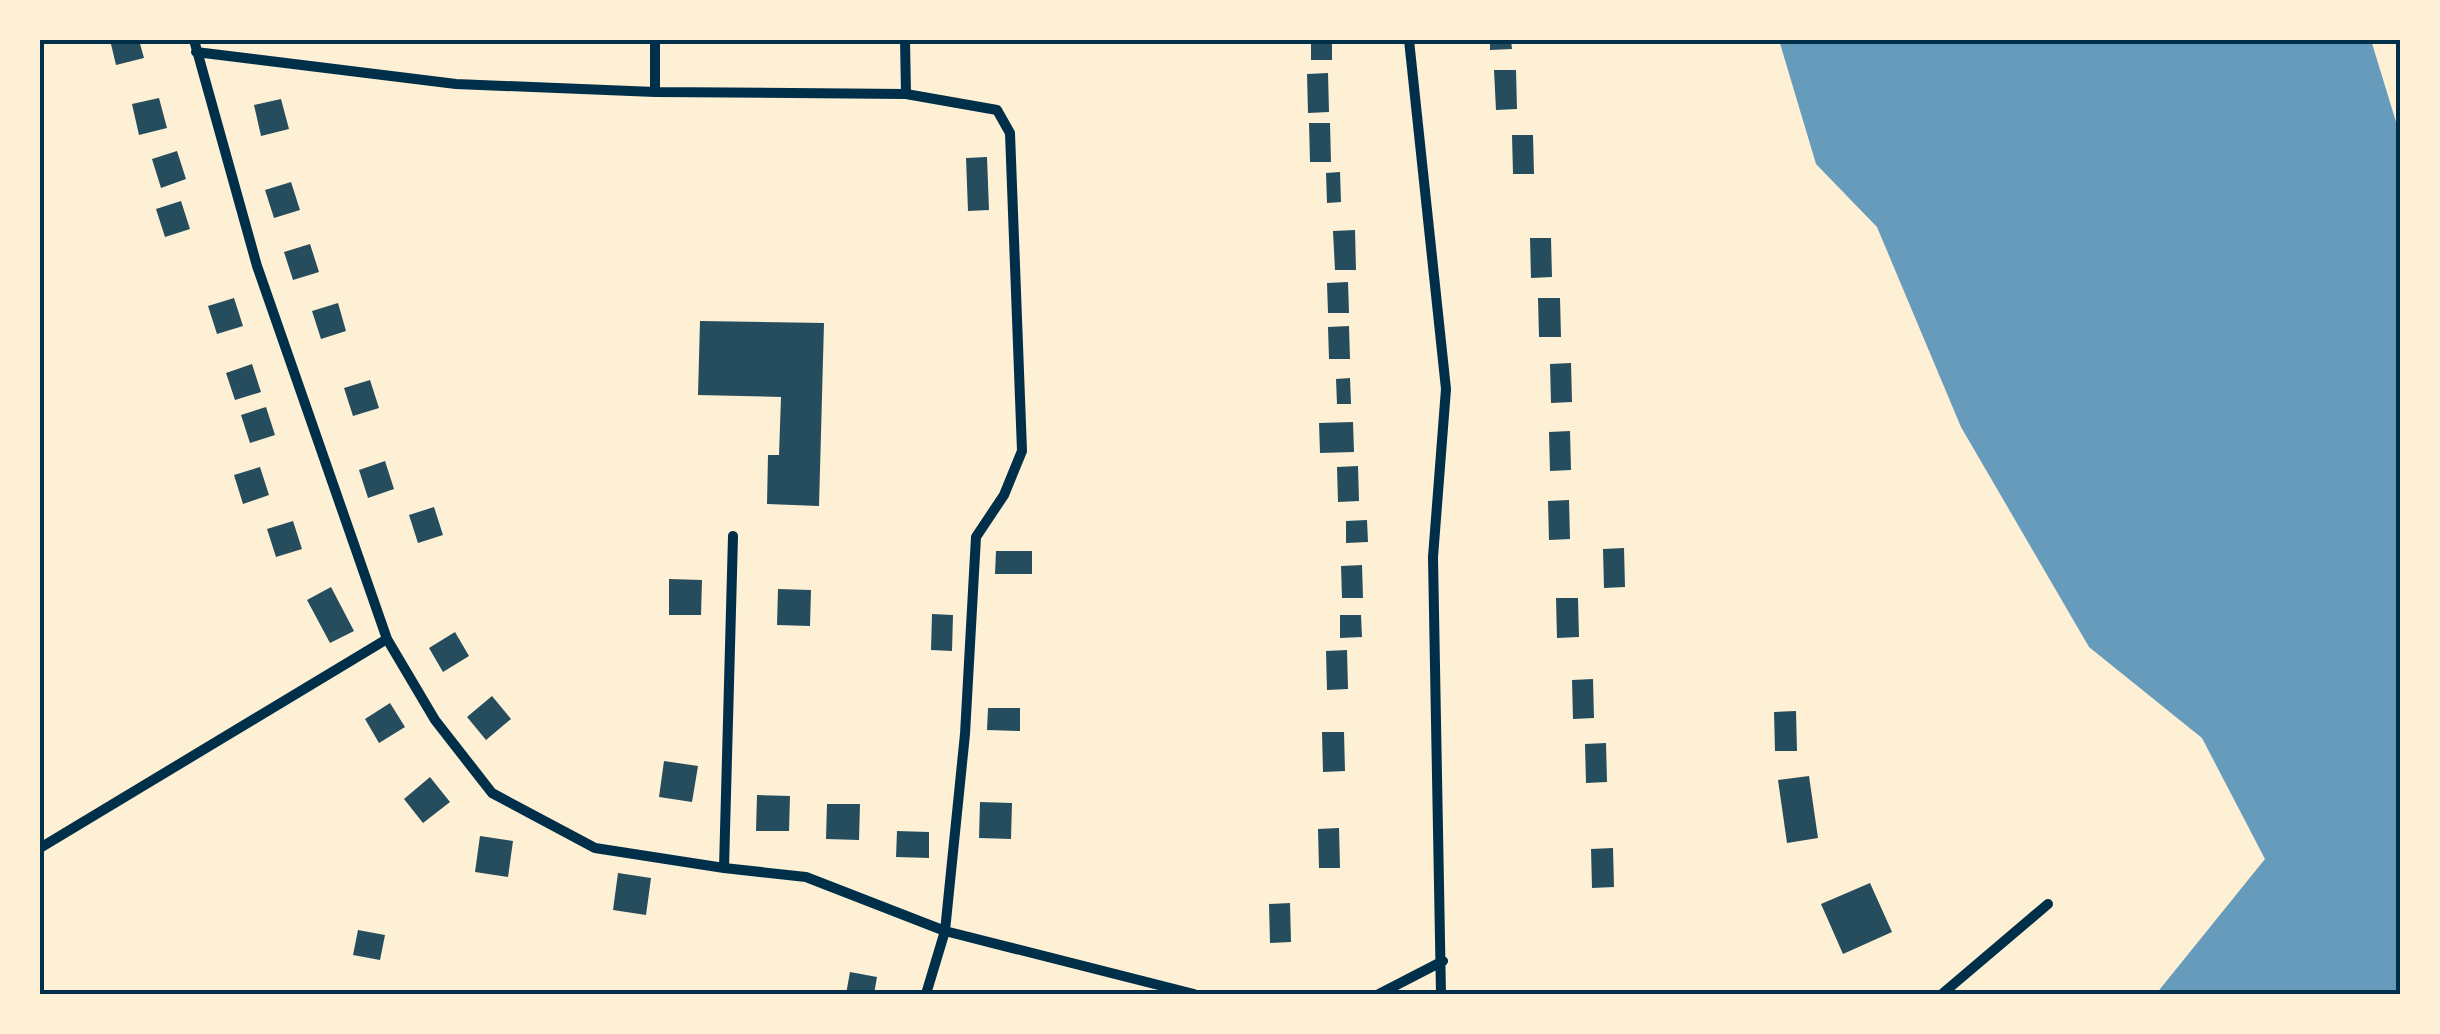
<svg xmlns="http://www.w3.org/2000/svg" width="2440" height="1034" viewBox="0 0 2440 1034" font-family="'Alegreya Sans',sans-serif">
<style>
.water{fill:#669bbc}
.building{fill:#264d5e}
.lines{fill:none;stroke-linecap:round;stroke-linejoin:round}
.minor{stroke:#003049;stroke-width:10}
.neatline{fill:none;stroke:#003049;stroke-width:4}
</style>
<rect width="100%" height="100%" fill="#fdf0d5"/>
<path class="water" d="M1779 40H2371L2400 135V994H2156L2265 859 2202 738 2089 647 1961 427 1877 227 1816 164Z"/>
<path class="building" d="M110 40H139L144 58 116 65Z
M1311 40H1332V60H1311Z
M1490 40H1511L1512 49 1490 50Z
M1494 70H1516L1517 109 1496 110Z
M1328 73 1329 112 1308 113 1307 74Z
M159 98 167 128 139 135 132 104Z
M281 99 289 129 261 136 254 105Z
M1309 123H1330L1331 162H1310Z
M1512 135H1533L1534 174H1513Z
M177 151 186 179 161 188 152 159Z
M987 157 989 210 968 211 966 158Z
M1340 172 1341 202 1327 203 1326 173Z
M291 182 300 210 274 218 265 190Z
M181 201 190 229 165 237 156 209Z
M1355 230 1356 270H1335L1333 231Z
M1530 238H1551L1552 277 1531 278Z
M310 244 319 272 293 280 284 252Z
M1348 282 1349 313H1328L1327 283Z
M234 298 243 326 217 334 208 306Z
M1538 298H1560L1561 337H1539Z
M338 303 346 331 321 339 312 311Z
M700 321 824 323 819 506 767 504 768 455H779L781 397 698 395Z
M1349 326 1350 359H1329L1328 327Z
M1571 363 1572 402 1551 403 1550 364Z
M252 364 261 392 235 400 226 373Z
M1350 378 1351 404H1337L1336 379Z
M370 380 379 408 353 416 344 388Z
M266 407 275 435 250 443 241 415Z
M1353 422 1354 452 1320 453 1319 423Z
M1570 431 1571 470 1550 471 1549 432Z
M385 461 394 489 368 498 359 470Z
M1358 466 1359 501 1338 502 1337 467Z
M260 467 269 495 243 504 234 475Z
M1569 500 1570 539 1549 540 1548 501Z
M434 507 443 535 418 543 409 515Z
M1367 520 1368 542 1346 543V521Z
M293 521 302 549 276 557 267 529Z
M1624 548 1625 587 1604 588 1603 549Z
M996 551H1032V574H995Z
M1362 565 1363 598H1342L1341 566Z
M669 579 702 580 701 615H669Z
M331 587 354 631 330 643 307 600Z
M778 589 811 590 810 626 777 625Z
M1556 598H1578L1579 637 1557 638Z
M932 614 953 615 952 651 931 650Z
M1340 615H1361L1362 637 1340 638Z
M455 632 469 656 443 672 429 648Z
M1347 650 1348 689 1327 690 1326 651Z
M1593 679 1594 718 1573 719 1572 680Z
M492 696 511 719 486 740 467 717Z
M390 703 405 727 379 743 365 719Z
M988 708H1020V731L987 730Z
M1796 711 1797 751H1775L1774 712Z
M1322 732H1344L1345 771 1323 772Z
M1606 743 1607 782 1586 783 1585 744Z
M664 761 698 766 692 802 659 797Z
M1809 776 1818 838 1787 843 1778 780Z
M430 777 450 802 423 823 404 799Z
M757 795 790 796 789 831H756Z
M980 802 1012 803 1011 839 979 838Z
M827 804H860L859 840 826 839Z
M1339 828 1340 868H1319L1318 829Z
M897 831 929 832V858L896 857Z
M480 836 513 841 508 877 475 872Z
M1613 848 1614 887 1592 888 1591 849Z
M618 873 651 878 646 915 613 910Z
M1870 883 1892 932 1843 954 1821 904Z
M1290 903 1291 942 1270 943 1269 904Z
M358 930 385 935 380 960 353 955Z
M850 972 877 977 874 994H846Z"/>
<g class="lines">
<path class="minor" d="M194 40 257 266 387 639 435 720 492 793 595 848 724 868 806 877 945 931 1194 994
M655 40V92
M905 40 906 94
M1409 40 1446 389 1433 557 1441 994
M196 52 456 84 655 92 906 94 997 110 1010 133 1022 451 1004 495 976 537 965 734 945 931 926 994
M40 848 387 639
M724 868 733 536
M1379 994 1443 961
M1942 994 2048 904"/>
</g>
<rect width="2440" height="1034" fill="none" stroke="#fdf0d5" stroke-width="85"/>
<rect x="42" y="42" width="2356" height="950" class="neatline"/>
</svg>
